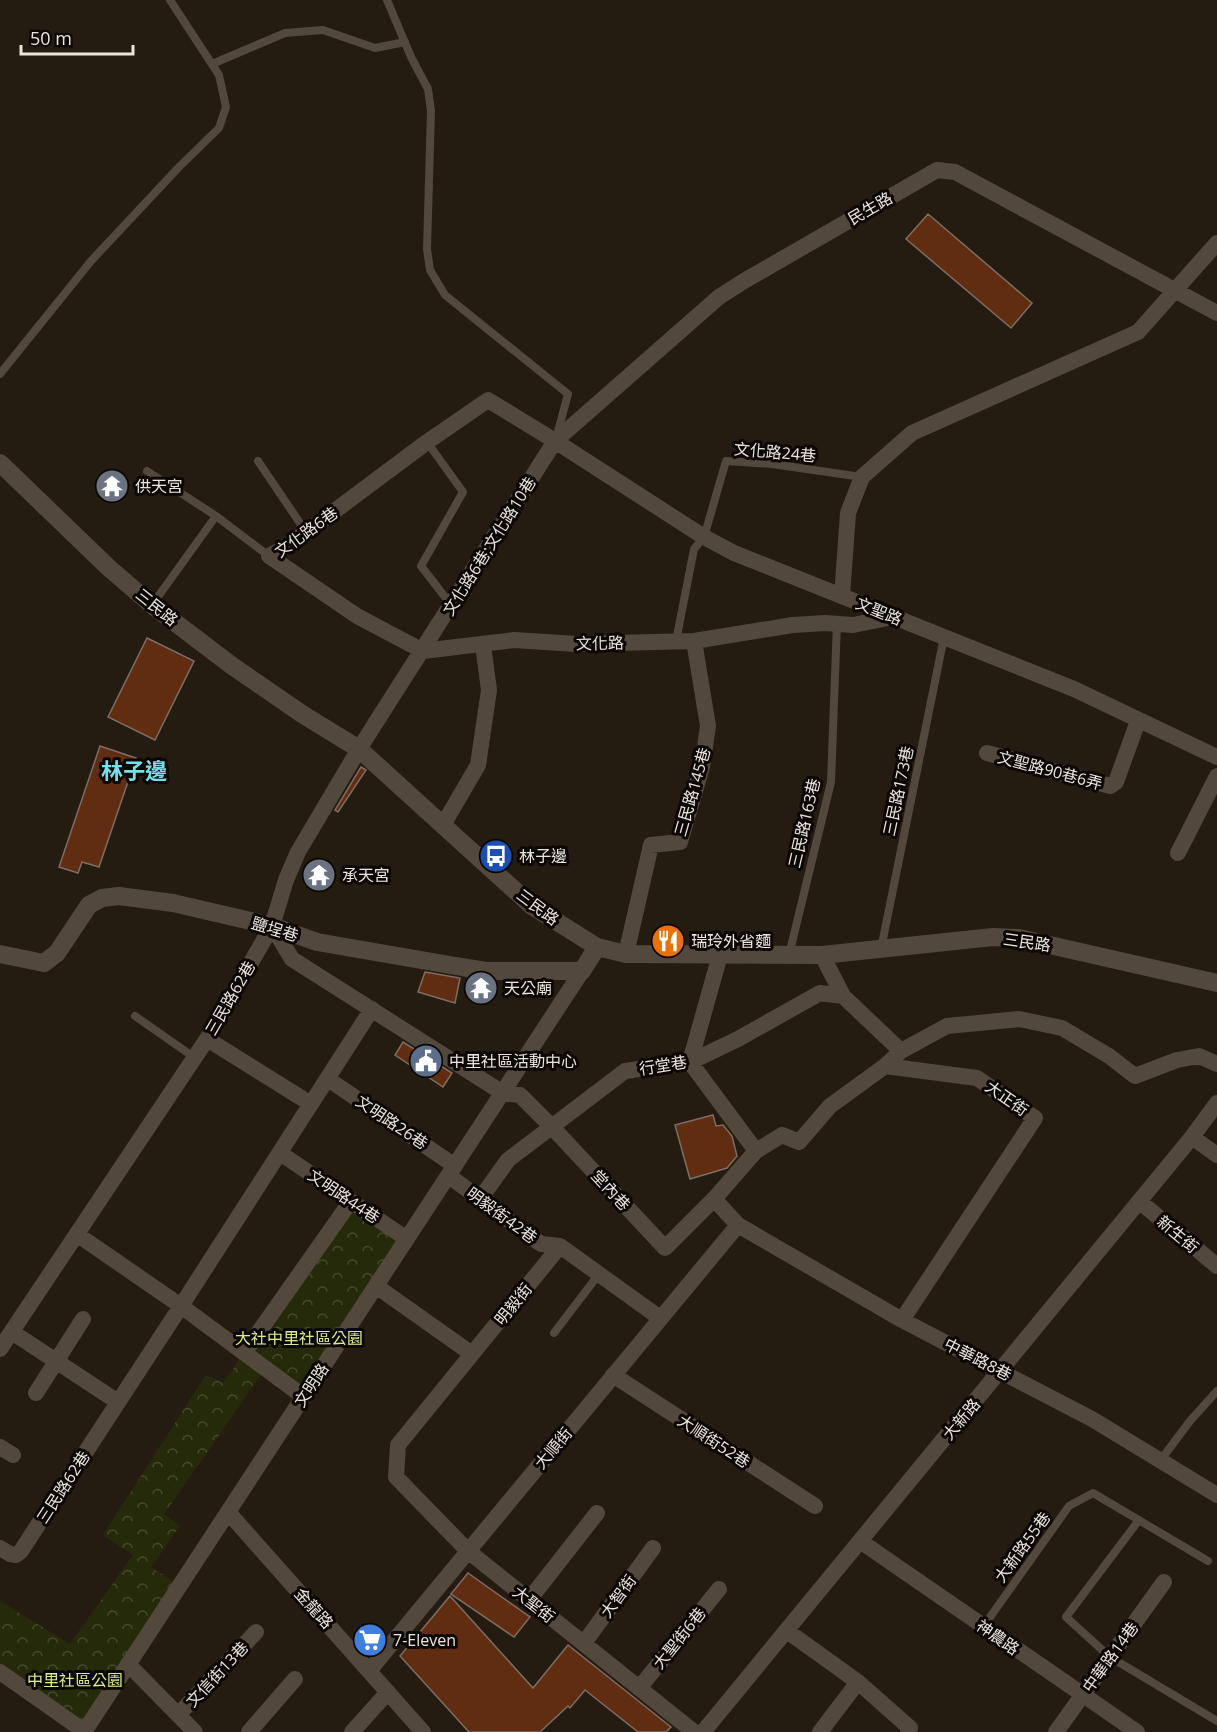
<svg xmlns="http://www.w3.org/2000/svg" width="1217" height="1732" viewBox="0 0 1217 1732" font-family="'Open Sans','Noto Sans TC',sans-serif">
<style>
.park{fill:url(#park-crowns)}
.building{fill:#612d11;stroke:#7d6d65;stroke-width:1.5}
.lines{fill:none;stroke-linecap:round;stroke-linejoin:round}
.lane{stroke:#52483c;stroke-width:8}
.street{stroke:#52483c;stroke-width:16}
.secondary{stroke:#52483c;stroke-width:18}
.labels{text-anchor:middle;stroke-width:6;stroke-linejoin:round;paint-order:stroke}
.street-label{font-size:16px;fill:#ece5de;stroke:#0b0704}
.poi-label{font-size:16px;fill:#ece5de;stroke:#0b0704;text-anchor:start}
.park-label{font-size:16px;fill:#daef83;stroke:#0b0704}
.district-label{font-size:22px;font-weight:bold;fill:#75dfec;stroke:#0b0704}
</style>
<defs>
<pattern id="park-crowns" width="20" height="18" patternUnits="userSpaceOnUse" patternTransform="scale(1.5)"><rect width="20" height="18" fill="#252b0a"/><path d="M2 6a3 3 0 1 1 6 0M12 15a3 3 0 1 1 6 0" fill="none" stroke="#454a2d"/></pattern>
</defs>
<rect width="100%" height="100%" fill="#251c11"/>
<path class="park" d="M351 1201 407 1239 304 1397 265 1369 164 1514 180 1526 151 1567 180 1586 84 1731 0 1672V1601L70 1644 133 1555 103 1535 206 1375 223 1383Z"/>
<path class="building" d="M928 214 1032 303 1011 328 906 239Z
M147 638 194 661 155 740 108 717Z
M100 746 136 758 99 867 82 862 78 873 59 867Z
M361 767 366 770 338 812 335 810Z
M425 972 460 978 455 1003 418 992Z
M403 1042 452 1073 443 1087 395 1055Z
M713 1115 716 1126 723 1125 732 1136 737 1156 727 1168 690 1179 675 1125Z
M468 1573 530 1617 514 1637 451 1594Z
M450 1596 533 1688 568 1645 671 1727 666 1732H638L585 1690 570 1708 568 1706 540 1732H469L400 1656Z"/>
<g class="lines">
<path class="lane" d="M387 0 411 57 428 89 431 111 427 249 430 270 445 295 568 394 557 435
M212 64 285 33 323 30 375 48 405 42
M0 374 91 261 179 167 219 128 226 107 219 75 170 0
M427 442 463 492 421 566 452 606
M258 461 306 532
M147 471 216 516 269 556
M152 605 216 516
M676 641 694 549 704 537 726 461 772 464 862 477
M881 949 944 637
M789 955 831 782 837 623
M135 1016 195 1058
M554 1333 599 1274
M1160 1461 1190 1421 1217 1391
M1139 1520 1066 1617 1110 1657 1217 1721
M983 1627 1069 1506 1093 1493 1208 1561"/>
<path class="street" d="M842 596 848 513 862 477 912 433 1138 332 1217 243
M423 651 357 616 269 556 289 545 427 442 488 400 555 441 704 537 734 553 1074 689 1217 757
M423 651 514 640 576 644 694 641 793 625 825 623 853 625 893 617
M987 753 1110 786 1116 782 1138 721
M443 825 478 765 489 690 483 645
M1178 853 1217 776
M272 926 292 959 503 1093 520 1095 552 1127 665 1248 714 1199
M626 954 651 845 680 842 702 767 708 726 694 641
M720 955 690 1062 756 1151
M822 955 843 996 901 1051 885 1066 977 1078 1035 1118 902 1320
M207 1039 311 1104
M901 1051 947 1026 1019 1019 1062 1028 1109 1056 1135 1076 1177 1060 1199 1056 1217 1064
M885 1066 830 1106 799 1142 782 1135 756 1151 714 1199 738 1225 902 1320 1092 1419 1217 1495
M328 1079 455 1166
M1192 1137 1217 1155
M280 1153 407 1239
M449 1176 541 1244 560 1246
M480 1199 508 1160 625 1071 690 1062 738 1039 820 993 843 996
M1139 1201 1217 1266
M78 1235 181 1306 304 1397
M376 1286 472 1354
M660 1318 560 1246 398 1445 396 1477 468 1551 694 1732
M12 1332 118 1402
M0 1349 207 1039 272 926 286 880 298 852 359 749 555 441 719 297 744 281 937 170 955 172 1217 313
M244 1353 351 1201
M613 1375 815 1506
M36 1393 83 1319
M0 1447 13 1455
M228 1512 423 1732
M860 1541 1137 1732
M0 1548 10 1554 16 1555 21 1551 181 1306 372 1009
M529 1600 597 1513
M787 1631 858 1682 910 1728 908 1732
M584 1643 653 1548
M128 1664 195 1732
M369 1671 738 1225
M0 1672 84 1731
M640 1687 719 1589
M178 1715 256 1632
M84 1732 582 971
M249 1732 295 1679
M352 1732 388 1692
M703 1732 1192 1137 1217 1103
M820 1732 858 1682
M1056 1732 1164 1582"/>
<path class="secondary" d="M0 463 109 568 152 605 231 665 302 714 359 749 532 906 597 947 626 954 822 955 993 937 1019 938 1217 983
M0 954 44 963 57 953 89 905 102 898 119 896 173 903 272 926 317 942 450 965 486 971H582L597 947"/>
</g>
<defs>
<g id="temple-disc" transform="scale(1.725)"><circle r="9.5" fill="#6b7280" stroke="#0b0704"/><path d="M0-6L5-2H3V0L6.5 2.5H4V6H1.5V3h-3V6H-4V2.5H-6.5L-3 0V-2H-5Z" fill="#fff"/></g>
<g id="bus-disc" transform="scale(1.725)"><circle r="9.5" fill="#1a4fb4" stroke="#0b0704"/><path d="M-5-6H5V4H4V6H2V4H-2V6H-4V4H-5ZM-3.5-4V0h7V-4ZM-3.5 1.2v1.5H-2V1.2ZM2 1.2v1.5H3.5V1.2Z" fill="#fff"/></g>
<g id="restaurant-disc" transform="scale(1.725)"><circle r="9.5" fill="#e8710a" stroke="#0b0704"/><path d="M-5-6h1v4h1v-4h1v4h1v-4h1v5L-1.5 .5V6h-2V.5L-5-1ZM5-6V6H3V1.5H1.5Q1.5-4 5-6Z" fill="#fff"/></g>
<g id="civic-disc" transform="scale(1.725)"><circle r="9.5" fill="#5c6f8a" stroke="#0b0704"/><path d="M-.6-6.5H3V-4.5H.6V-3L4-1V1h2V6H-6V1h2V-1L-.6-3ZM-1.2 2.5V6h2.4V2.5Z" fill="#fff"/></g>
<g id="supermarket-disc" transform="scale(1.725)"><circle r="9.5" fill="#3f7fe0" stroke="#0b0704"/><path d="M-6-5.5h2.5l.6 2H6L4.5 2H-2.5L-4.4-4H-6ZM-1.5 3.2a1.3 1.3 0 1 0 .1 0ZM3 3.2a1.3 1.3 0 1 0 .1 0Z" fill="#fff"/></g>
</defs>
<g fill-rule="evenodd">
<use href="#temple-disc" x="112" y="486"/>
<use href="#bus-disc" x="496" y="856"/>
<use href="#temple-disc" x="319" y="875"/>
<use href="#restaurant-disc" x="668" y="941"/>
<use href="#temple-disc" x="481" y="988"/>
<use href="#civic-disc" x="426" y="1061"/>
<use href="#supermarket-disc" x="370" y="1640"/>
</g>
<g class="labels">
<g class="street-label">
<text transform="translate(870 208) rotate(-30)" y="6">民生路</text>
<text transform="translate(775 452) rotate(5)" y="6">文化路24巷</text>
<text transform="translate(306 532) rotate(-36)" y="6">文化路6巷</text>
<text transform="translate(489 546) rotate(-58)" y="6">文化路6巷;文化路10巷</text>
<text transform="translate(157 607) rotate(39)" y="6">三民路</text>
<text transform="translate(879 611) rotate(22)" y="6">文聖路</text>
<text transform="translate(600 643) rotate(-1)" y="6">文化路</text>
<text transform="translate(1050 770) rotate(15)" y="6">文聖路90巷6弄</text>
<text transform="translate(898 791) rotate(-78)" y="6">三民路173巷</text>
<text transform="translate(692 792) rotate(-74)" y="6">三民路145巷</text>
<text transform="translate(804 823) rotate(-77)" y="6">三民路163巷</text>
<text transform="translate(538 907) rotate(37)" y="6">三民路</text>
<text transform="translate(275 929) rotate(17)" y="6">鹽埕巷</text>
<text transform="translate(1027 942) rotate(8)" y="6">三民路</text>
<text transform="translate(230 998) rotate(-60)" y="6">三民路62巷</text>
<text transform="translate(663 1065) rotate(-9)" y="6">行堂巷</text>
<text transform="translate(1007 1098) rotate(35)" y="6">大正街</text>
<text transform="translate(392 1122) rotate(34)" y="6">文明路26巷</text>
<text transform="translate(611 1190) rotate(47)" y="6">堂內巷</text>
<text transform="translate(344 1196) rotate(34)" y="6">文明路44巷</text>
<text transform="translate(502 1215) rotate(36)" y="6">明毅街42巷</text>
<text transform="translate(1178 1234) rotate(40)" y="6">新生街</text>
<text transform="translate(513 1304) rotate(-51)" y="6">明毅街</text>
<text transform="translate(978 1359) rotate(27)" y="6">中華路8巷</text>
<text transform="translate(311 1385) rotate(-57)" y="6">文明路</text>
<text transform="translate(961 1419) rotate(-50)" y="6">大新路</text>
<text transform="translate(714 1441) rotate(33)" y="6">大順街52巷</text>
<text transform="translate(553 1448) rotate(-50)" y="6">大順街</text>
<text transform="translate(63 1487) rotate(-57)" y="6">三民路62巷</text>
<text transform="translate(1022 1547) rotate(-54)" y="6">大新路55巷</text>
<text transform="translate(618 1596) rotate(-54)" y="6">大智街</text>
<text transform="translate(534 1604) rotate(38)" y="6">大聖街</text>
<text transform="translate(314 1608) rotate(48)" y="6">金龍路</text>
<text transform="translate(998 1637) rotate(35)" y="6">神農路</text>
<text transform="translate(679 1638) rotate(-51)" y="6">大聖街6巷</text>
<text transform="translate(1110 1657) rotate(-54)" y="6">中華路14巷</text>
<text transform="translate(217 1674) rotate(-47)" y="6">文信街13巷</text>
</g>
<g class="poi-label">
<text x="135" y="492">供天宮</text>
<text x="519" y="862">林子邊</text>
<text x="342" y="881">承天宮</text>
<text x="691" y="947">瑞玲外省麵</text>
<text x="504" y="994">天公廟</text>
<text x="449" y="1067">中里社區活動中心</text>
<text x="393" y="1646">7-Eleven</text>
</g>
<g class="park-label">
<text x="299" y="1344">大社中里社區公園</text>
<text x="75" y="1686">中里社區公園</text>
</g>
<g class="district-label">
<text x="134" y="779">林子邊</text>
</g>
</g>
<path d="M21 45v9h112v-9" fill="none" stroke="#ece5de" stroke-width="3"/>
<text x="30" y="45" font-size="18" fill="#ece5de" stroke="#0b0704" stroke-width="4.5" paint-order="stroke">50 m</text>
</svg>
